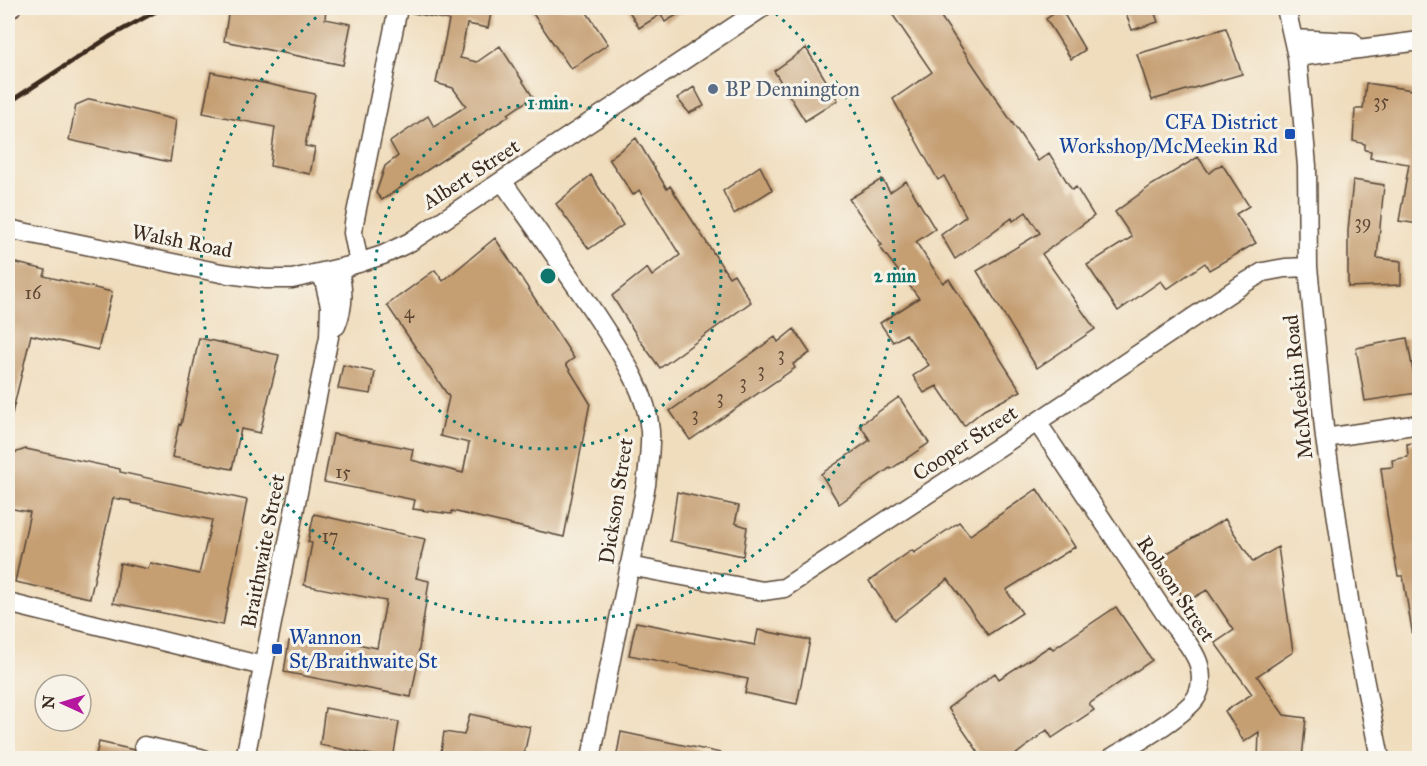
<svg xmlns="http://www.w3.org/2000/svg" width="1427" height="766" viewBox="0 0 1427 766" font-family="'IM FELL Great Primer',serif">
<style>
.building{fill:#c59e72}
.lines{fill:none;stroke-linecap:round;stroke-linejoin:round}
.minor-casing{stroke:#564536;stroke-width:21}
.minor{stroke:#fff;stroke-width:18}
.rail{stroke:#3b2a1e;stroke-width:4.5}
.ring{fill:none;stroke:#0f766e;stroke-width:3;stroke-dasharray:3 6}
.service-dot{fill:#5c6f8a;stroke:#f7f3e8;stroke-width:2}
.transit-dot{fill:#1a4fb4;stroke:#f7f3e8;stroke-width:2}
.labels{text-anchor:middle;stroke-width:6;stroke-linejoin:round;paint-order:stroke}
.number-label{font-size:18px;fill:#5e4733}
.service-label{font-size:21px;fill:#4e5e75;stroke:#f7f3e8;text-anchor:start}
.transit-label{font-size:21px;fill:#164399;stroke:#f7f3e8;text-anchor:end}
.street-label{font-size:21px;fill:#3b2a1e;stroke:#f7f3e8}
.centre{fill:#0f766e;stroke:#f7f3e8;stroke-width:3}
.ring-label{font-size:18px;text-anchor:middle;font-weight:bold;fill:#0f766e;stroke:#f7f3e8;stroke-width:6;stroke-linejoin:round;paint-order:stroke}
</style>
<rect width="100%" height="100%" fill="#f7f3e8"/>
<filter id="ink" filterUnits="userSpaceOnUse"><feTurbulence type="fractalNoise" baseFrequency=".0167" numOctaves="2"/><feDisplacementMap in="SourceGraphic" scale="12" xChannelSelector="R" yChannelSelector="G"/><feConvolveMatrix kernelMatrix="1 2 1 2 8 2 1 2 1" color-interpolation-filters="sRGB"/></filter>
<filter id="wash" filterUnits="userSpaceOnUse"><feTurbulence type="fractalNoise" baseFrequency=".008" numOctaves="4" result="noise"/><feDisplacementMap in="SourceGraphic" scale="24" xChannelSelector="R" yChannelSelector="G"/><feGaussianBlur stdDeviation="1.35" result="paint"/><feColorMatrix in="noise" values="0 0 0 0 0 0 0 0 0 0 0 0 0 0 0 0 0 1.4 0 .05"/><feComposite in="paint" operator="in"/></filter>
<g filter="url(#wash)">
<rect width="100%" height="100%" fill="#f0ddbd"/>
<g id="blocks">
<path class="building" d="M229 8H326L325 19 351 24 343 65 224 41Z
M413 8H492L488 28 467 24 460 58 477 62 500 46 533 97 508 114 509 116 382 200 376 193 385 166 398 156 390 142 428 116 434 127 466 106 453 88 436 83 449 20 412 13Z
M529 8H584L608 44 571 69Z
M627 8H689L665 22 661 14 639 28Z
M888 8H935L1038 161 1049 153 1072 190 1076 187 1094 216 1042 254 1095 329 1037 368 977 271 1040 233 1026 212 1013 221 1012 218 955 259 941 235 966 216 944 176 938 180 893 99 932 72Z
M1124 8H1153L1158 22 1132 30Z
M1061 9 1085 50 1071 59 1046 19Z
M1226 28 1242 74 1152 100 1137 54Z
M806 48 838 100 805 121 774 71Z
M211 72 315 94 305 146 315 148 310 174 270 166 275 127 203 113Z
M1366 83 1419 91V224L1399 221 1409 164 1370 158 1371 151 1365 150V144L1353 141 1355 109H1363Z
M694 87 704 106 689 113 677 98Z
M90 99 176 120 170 162 69 140 76 105Z
M636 138 667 189 670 186 729 277 734 274 751 302 660 368 639 339 612 296 647 268 652 276 680 255 639 190 633 195 609 159Z
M1198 157 1209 173 1222 164 1249 206 1236 214 1256 243 1209 270 1205 263 1167 289 1161 281 1118 311 1087 265 1132 237 1115 212 1152 185Z
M760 166 772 190 734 214 723 191Z
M591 175 623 225 589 249 556 204Z
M882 179 890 192 906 181 935 229 916 242 943 283 949 279 1021 391 984 410 964 426 937 386 924 393 913 376 929 365 906 334 893 342 880 323 919 298 879 246 882 245 849 199Z
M1353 180 1384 185 1377 258 1401 261V285L1348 287V231Z
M495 238 574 358 566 364 590 403 564 537 452 511 451 514 413 509 415 500 324 482 333 434 413 449 411 460 463 473 469 443 440 436 449 397 387 305 435 270 443 281Z
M8 261 46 270 44 276 112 292 98 350 31 335 12 414H8Z
M794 329 810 353 793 364 795 368 690 440 670 411 775 337 778 342Z
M199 338 279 355 260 433 241 429 232 469 172 457 179 424 181 425Z
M1407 338 1417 393 1365 401 1356 348Z
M343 365 375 372 371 394 338 389Z
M899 397 929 443 891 469 890 468 839 504 821 474 870 440 860 425Z
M1419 442V636L1413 637 1403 576H1398L1388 521 1381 468 1393 467 1392 460 1408 457 1407 444Z
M26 449 120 469V472L247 500 223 625 113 603 120 563 148 569 150 563 199 574 212 520 131 503V501L113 498 90 598 15 582 30 512 8 508V455Z
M1037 489 1075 547 1006 590 1022 613 988 635 948 579 895 620 869 581 912 550 914 553 959 522 970 535Z
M677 492 739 506 735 523 747 527 743 556 670 541Z
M314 514 425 539 416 578 429 581 418 656 419 657 411 697 284 672 289 641 305 633 377 648 386 601 304 585 312 543 308 542Z
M1225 519 1253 562 1278 547 1293 652 1257 676 1284 715 1306 718 1302 759H1258L1259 732 1244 742 1225 711 1252 694 1215 643 1234 630 1207 590 1186 602 1159 558Z
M1116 607 1152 660 1089 704 1094 710 1052 738 1047 730 1010 759H983L948 708 995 673 999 679 1050 646 1053 649Z
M636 622 755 645 758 630 810 640 797 704 745 693 748 679 629 655Z
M325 708 399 722 393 759 320 745Z
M470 714 530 727 523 759H440L444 732 464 735Z
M621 732 721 753 720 759H616Z
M99 742 134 750 137 755 149 759H95Z"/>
</g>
</g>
<g filter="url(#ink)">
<use href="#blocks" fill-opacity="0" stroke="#564536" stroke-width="1.5"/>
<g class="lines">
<g class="minor-casing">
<path id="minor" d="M1286 8 1297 57 1307 166 1308 267 1325 438 1351 613 1380 758
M8 10 11 8
M1294 39 1353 42
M1297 57 1420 41
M502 181C535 227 568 273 599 320 620 353 647 390 650 431 651 449 648 467 646 485L591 758
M8 229 221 273 266 279H292L349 266 383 255 410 242 762 8
M359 263 353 233 354 223 398 8
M336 326C345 304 343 290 339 268
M1037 422 1168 618C1178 632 1194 648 1199 665 1202 676 1202 686 1197 696 1188 714 1131 746 1111 758
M1325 438 1420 424
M629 566 763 591 784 588 1037 422 1243 284 1263 272 1285 268 1308 267
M8 603 263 666
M144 746 201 758
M245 758 329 337 330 306 322 272"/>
</g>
<use href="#minor" class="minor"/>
<path class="rail" d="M8 103 111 36 162 8"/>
</g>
</g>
<g class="ring">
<circle cx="548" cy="276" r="173"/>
<path d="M769 8A347 347 0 1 1 327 8"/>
</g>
<circle class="service-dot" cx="713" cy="89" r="6"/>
<g class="transit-dot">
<rect x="1284" y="128" width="12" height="12" rx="3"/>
<rect x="271" y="643" width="12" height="12" rx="3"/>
</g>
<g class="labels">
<g class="number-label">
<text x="1381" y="107">35</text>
<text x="1363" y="228">39</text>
<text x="33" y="299">16</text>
<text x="409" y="318">4</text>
<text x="781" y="360">3</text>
<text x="761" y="376">3</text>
<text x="743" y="388">3</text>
<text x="720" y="403">3</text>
<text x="695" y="420">3</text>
<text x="343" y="478">15</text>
<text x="330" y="542">17</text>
</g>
<g class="service-label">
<text x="725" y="96">BP Dennington</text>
</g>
<g class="transit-label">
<text x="1278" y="129">CFA District<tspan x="1278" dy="24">Workshop/McMeekin Rd</tspan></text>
<text x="289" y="644" text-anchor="start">Wannon<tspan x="289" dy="24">St/Braithwaite St</tspan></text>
</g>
<g class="street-label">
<text transform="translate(471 174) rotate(-33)" y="7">Albert Street</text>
<text transform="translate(182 241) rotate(11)" y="7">Walsh Road</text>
<text transform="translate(1298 387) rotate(-96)" y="7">McMeekin Road</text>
<text transform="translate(965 443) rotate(-33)" y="7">Cooper Street</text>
<text transform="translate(616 501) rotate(-81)" y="7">Dickson Street</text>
<text transform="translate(263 551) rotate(-79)" y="7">Braithwaite Street</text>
<text transform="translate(1176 589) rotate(56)" y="7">Robson Street</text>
</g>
</g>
<circle cx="548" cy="276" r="9" class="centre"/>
<g class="ring-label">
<text x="548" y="109">1 min</text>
<text x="895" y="282">2 min</text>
</g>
<rect width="1427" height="766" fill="none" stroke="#f7f3e8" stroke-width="30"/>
<g transform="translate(63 703) rotate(274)"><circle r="28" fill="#f7f3e8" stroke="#aca397" stroke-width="1.5"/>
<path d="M0-4.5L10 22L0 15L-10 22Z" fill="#b5179e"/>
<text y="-9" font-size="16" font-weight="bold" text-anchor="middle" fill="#3b2a1e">N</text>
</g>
</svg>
